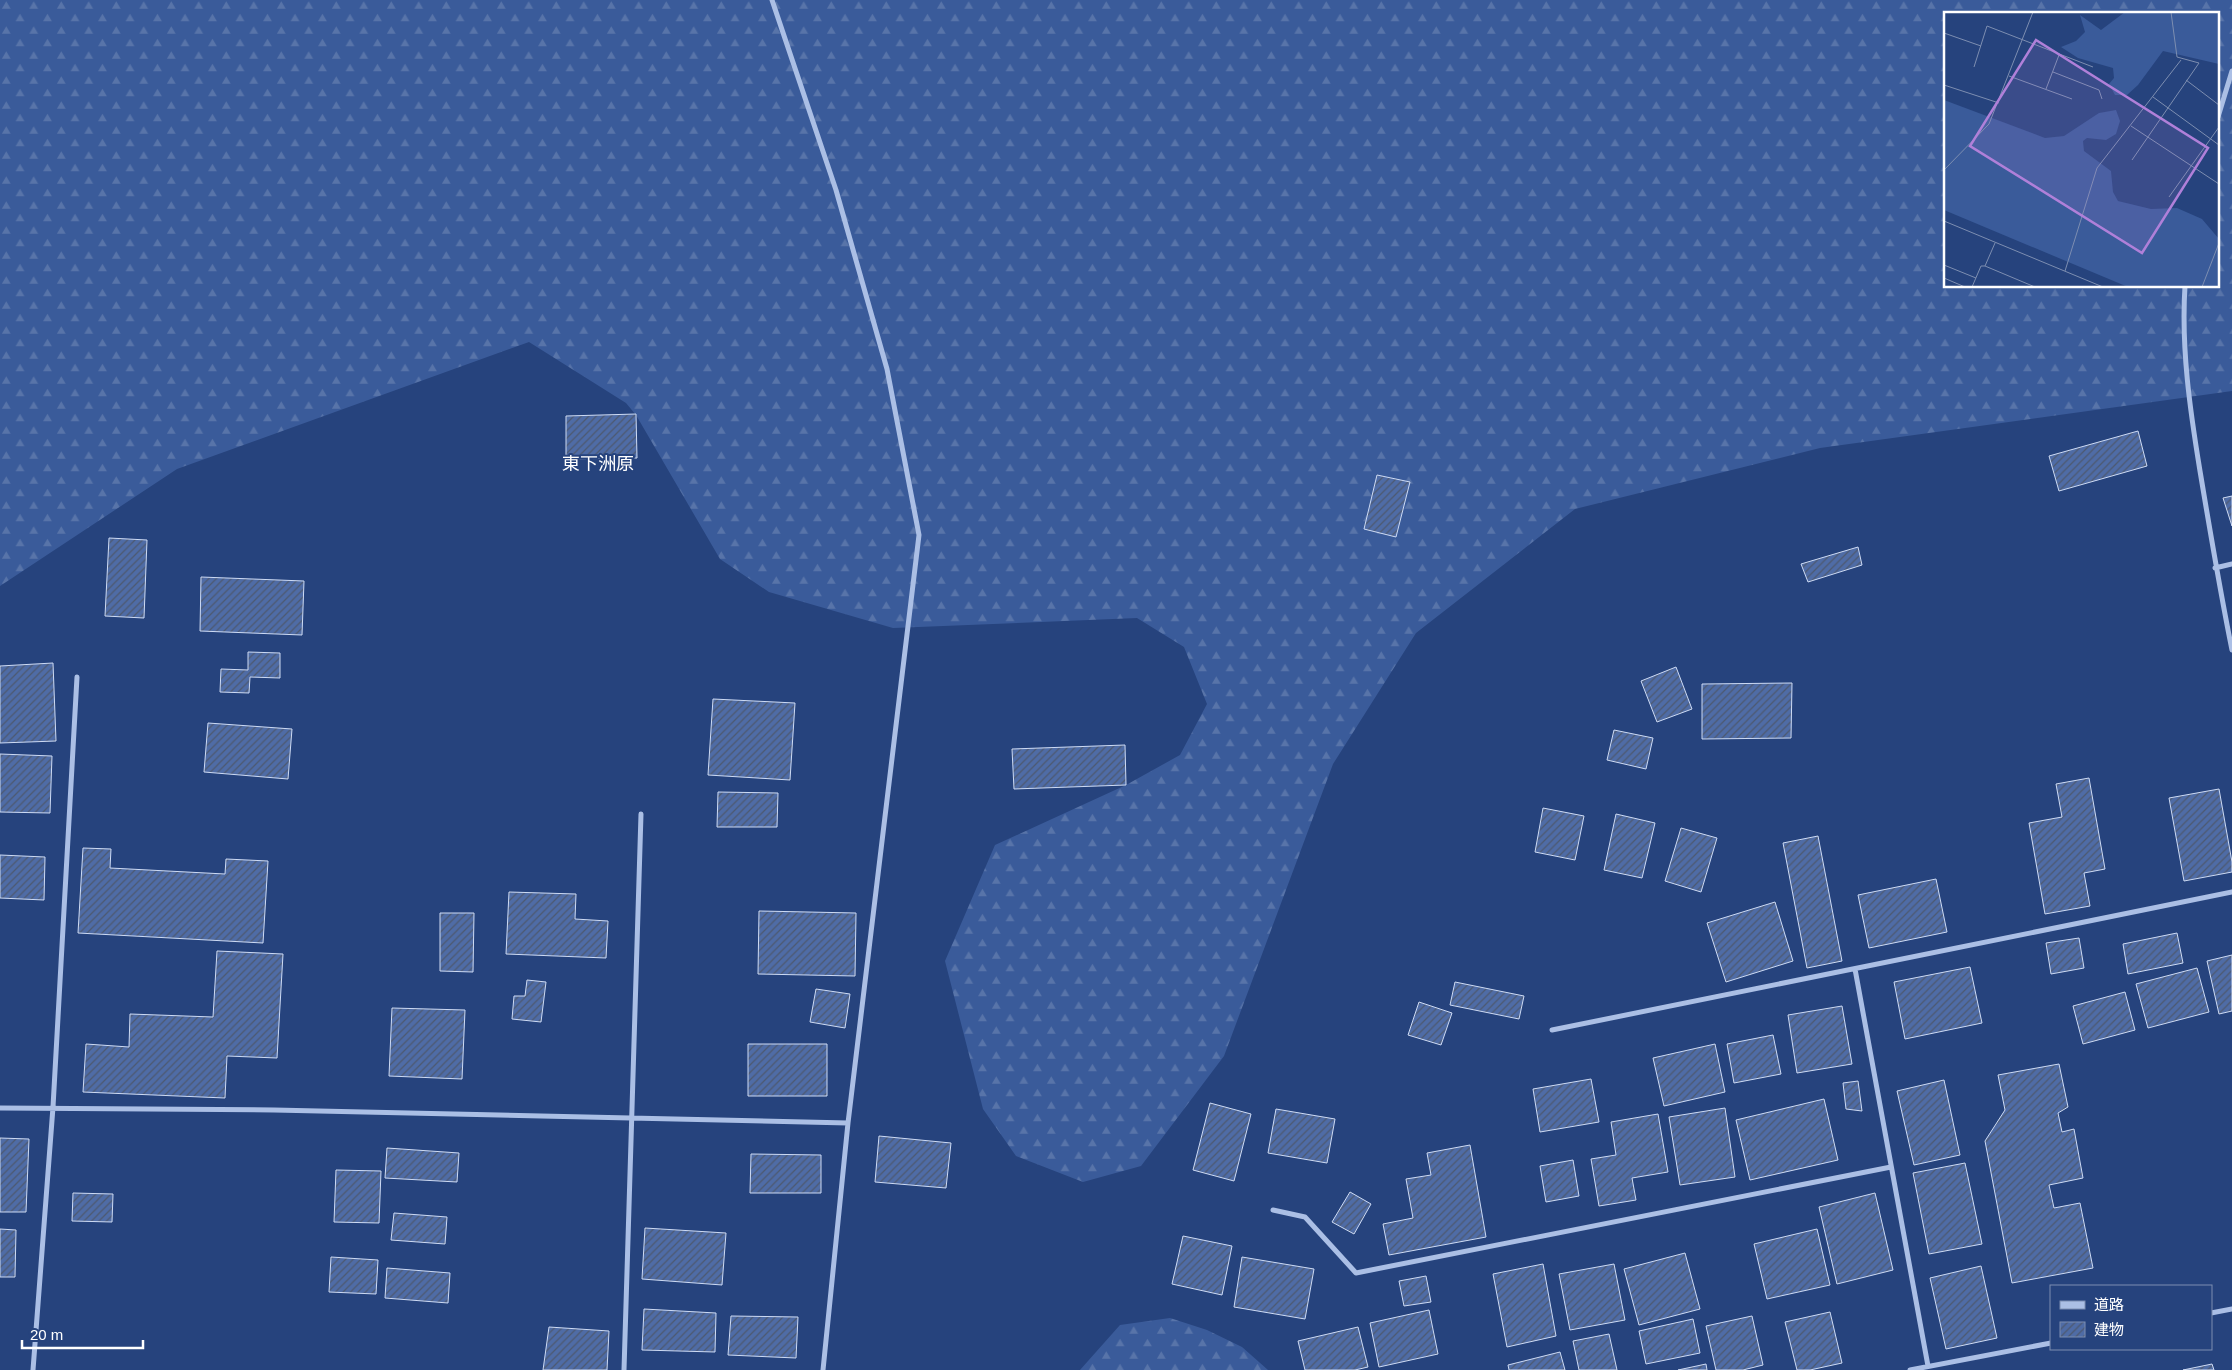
<svg xmlns="http://www.w3.org/2000/svg" width="2232" height="1370" viewBox="0 0 2232 1370" font-family="Helvetica,'Noto Sans JP',sans-serif">
<style>
.forest{fill:url(#forest-firs);fill-rule:evenodd}
.building{fill:url(#building-hatch);stroke:#cedbf4}
.lines{fill:none;stroke-linecap:round;stroke-linejoin:round}
.minor{stroke:#abbfe5;stroke-width:5}
.labels{text-anchor:middle;stroke-width:4;stroke-linejoin:round;paint-order:stroke}
.neighbourhood-label{font-size:18px;fill:#fff;stroke:#26437d}
.inset-road{fill:none;stroke:#7d8eb1;stroke-width:1}
.view{fill:#b080d9;fill-opacity:0.15;stroke:#b080d9;stroke-width:2.5}
.inset-edge{fill:none;stroke:#fff;stroke-width:2.5}
</style>
<defs>
<pattern id="forest-firs" width="22" height="20" patternUnits="userSpaceOnUse" patternTransform="scale(1.25)"><rect width="22" height="20" fill="#3a5b9a"/><path d="M5 1l3.5 6h-7zM16 11l3.5 6h-7z" fill="#5874a9"/></pattern>
<pattern id="building-hatch" width="6" height="6" patternUnits="userSpaceOnUse" patternTransform="scale(1.25)"><rect width="6" height="6" fill="#4f6ca6"/><path d="M-1 1l2-2M0 6l6-6M5 7l2-2" fill="none" stroke="#4d5970"/></pattern>
</defs>
<rect width="100%" height="100%" fill="#26437d"/>
<path class="forest" d="M0 0H2232V391L1820 448 1575 509 1416 633 1333 764 1224 1056 1141 1166 1083 1182 1016 1156 983 1109 945 961 995 845 1126 785 1180 755 1207 704 1184 647 1137 618 893 628 769 592 720 559 636 415 626 403 529 342 177 469 0 586ZM1946 14H2218V286H1946Z
M1170 1318 1207 1330 1242 1347 1268 1370H1080L1120 1325Z"/>
<path class="building" d="M636 414 637 458 566 459V416Z
M2138 431 2147 466 2059 491 2049 456Z
M1377 475 1410 482 1396 537 1364 529Z
M2232 496V526L2223 498Z
M109 538 147 540 144 618 105 616Z
M1858 547 1862 565 1808 582 1801 564Z
M201 577 304 581 302 635 200 631Z
M248 652 280 653V678L250 677 249 693 220 692 221 669 248 670Z
M53 663 56 741 0 743V666Z
M1676 667 1692 709 1657 722 1641 681Z
M1792 683 1791 738 1702 739V684Z
M713 699 795 703 790 780 708 775Z
M208 723 292 729 288 779 204 772Z
M1614 730 1653 738 1646 769 1607 760Z
M1125 745 1126 785 1014 789 1012 749Z
M0 754 52 756 50 813 0 812Z
M2089 778 2105 869 2084 873 2090 906 2045 914 2029 823 2062 817 2056 784Z
M2219 789 2232 862V872L2184 881 2169 798Z
M718 792 778 793 777 827H717Z
M1543 808 1584 816 1575 860 1535 852Z
M1616 814 1655 823 1642 878 1604 870Z
M1681 828 1717 838 1701 892 1665 881Z
M1818 836 1842 961 1807 968 1783 843Z
M83 848 111 849 110 868 225 874 226 859 268 861 263 943 78 933Z
M0 855 45 857 44 900 0 898Z
M1936 879 1947 932 1869 948 1858 895Z
M509 892 576 894 575 919 608 921 606 958 506 954Z
M1775 902 1793 961 1726 982 1707 923Z
M759 911 856 913 855 976 758 974Z
M440 913H474L473 972 440 971Z
M2177 933 2183 963 2128 974 2123 944Z
M2079 938 2084 968 2051 974 2046 943Z
M217 951 283 954 277 1058 227 1056 225 1098 83 1092 86 1044 129 1047 130 1014 213 1017Z
M2232 955V1011L2219 1014 2207 961Z
M1970 967 1982 1023 1905 1039 1894 982Z
M2197 968 2209 1012 2148 1028 2136 984Z
M527 980 546 982 541 1022 512 1019 514 996H525Z
M1455 982 1524 996 1519 1019 1450 1005Z
M816 989 850 994 845 1028 810 1022Z
M2125 992 2135 1030 2083 1044 2073 1006Z
M1419 1002 1452 1013 1441 1045 1408 1035Z
M1842 1006 1852 1064 1797 1073 1788 1015Z
M392 1008 465 1010 462 1079 389 1076Z
M1773 1035 1781 1074 1734 1083 1727 1044Z
M748 1044H827V1096H748Z
M1715 1044 1725 1092 1664 1106 1653 1058Z
M2059 1064 2068 1107 2058 1113 2062 1132 2074 1129 2083 1178 2049 1185 2054 1208 2080 1203 2093 1268 2012 1283 1985 1141 2005 1110 1998 1075Z
M1591 1079 1599 1122 1540 1132 1533 1089Z
M1944 1080 1960 1155 1914 1165 1897 1091Z
M1858 1081 1862 1111 1846 1109 1843 1083Z
M1824 1099 1838 1160 1750 1180 1736 1120Z
M1210 1103 1251 1114 1234 1181 1193 1170Z
M1725 1108 1735 1177 1680 1185 1669 1117Z
M1276 1109 1335 1119 1327 1163 1268 1153Z
M1658 1114 1668 1172 1632 1178 1636 1200 1599 1206 1591 1159 1616 1155 1611 1122Z
M879 1136 951 1143 946 1188 875 1182Z
M0 1138 29 1139 26 1212H0Z
M1470 1145 1486 1237 1389 1255 1383 1224 1413 1218 1406 1179 1431 1175 1427 1153Z
M387 1148 459 1153 457 1182 385 1178Z
M751 1154 821 1155V1193H750Z
M1573 1160 1579 1196 1546 1202 1540 1166Z
M1965 1163 1982 1244 1929 1254 1913 1173Z
M336 1170 381 1171 379 1223 334 1222Z
M1350 1192 1371 1204 1354 1234 1332 1222Z
M73 1193 113 1194 112 1222 72 1221Z
M1875 1193 1893 1270 1837 1284 1819 1207Z
M394 1213 447 1217 445 1244 391 1240Z
M645 1228 726 1233 722 1285 642 1279Z
M0 1229 16 1230 15 1277H0Z
M1817 1229 1830 1285 1767 1299 1754 1244Z
M1183 1236 1232 1246 1222 1295 1172 1284Z
M1685 1253 1700 1309 1639 1325 1624 1269Z
M331 1257 378 1260 376 1294 329 1292Z
M1242 1257 1314 1269 1305 1319 1234 1307Z
M1543 1264 1556 1336 1507 1347 1493 1274Z
M1614 1264 1625 1320 1570 1330 1559 1274Z
M1981 1266 1997 1338 1946 1349 1930 1278Z
M387 1268 450 1273 448 1303 385 1298Z
M1426 1276 1431 1302 1404 1306 1399 1281Z
M644 1309 716 1313 715 1352 642 1350Z
M1429 1310 1438 1354 1379 1367 1370 1323Z
M1830 1312 1842 1363 1810 1370H1797L1785 1322Z
M731 1316 798 1317 796 1358 728 1355Z
M1752 1316 1763 1365 1743 1370H1716L1706 1326Z
M1693 1319 1700 1353 1646 1364 1639 1331Z
M549 1327 609 1331 607 1370H543Z
M1358 1327 1368 1367 1355 1370H1305L1298 1341Z
M1609 1334 1617 1370H1579L1573 1341Z
M1560 1352 1565 1370H1509L1508 1365Z
M1706 1364 1707 1370H1678Z
M2212 1364 2214 1370H2183Z"/>
<g class="lines">
<path class="minor" d="M772 0 836 190 887 369 919 535 848 1123 823 1370
M2218 117 2232 71
M2185 286C2181 348 2190 410 2200 471 2210 531 2220 591 2232 650
M2215 568 2232 564
M1855 969 1928 1366
M1552 1030 2232 892
M0 1108 274 1110 848 1123
M1273 1210 1305 1217 1356 1273 1891 1167
M2211 1313 2232 1309
M33 1370 53 1107 77 677
M624 1370 641 814
M1910 1370 2051 1343"/>
</g>
<g class="labels">
<g class="neighbourhood-label">
<text x="598" y="470">東下洲原</text>
</g>
</g>
<g transform="translate(1944 12)">
<rect width="275" height="275" fill="#26437d"/>
<path d="M181 0H275V52L219 39 194 73 183 83H171L165 72 170 66 169 56 134 46 117 35 132 29 141 20 136 3 157 18ZM0 88 101 126 120 124 155 101 172 98 176 109 172 122 162 128 143 126 139 129 140 139 167 159 169 180 174 189 207 197 233 196 258 207 275 227V275H184L0 198Z" fill="#3a5b9a"/>
<path class="inset-road" d="M0 21 37 34M30 55 43 14 149 55M109 60 155 78 158 87M65 64 128 87M242 68 275 93M0 73 55 91M102 77 115 43M209 85 275 133M187 114 275 172M188 148 255 51 233 45 227 0M0 158 45 112 89 0M225 185 275 115M0 209 159 275M0 253 32 266M41 254 91 275M121 259 153 156 237 48M0 266 21 275M28 275 37 254H41L51 231M258 275 275 231"/>
<path class="view" d="M92 28 264 136 198 241 26 134Z"/>
<rect width="275" height="275" class="inset-edge"/>
</g>
<rect x="2050" y="1285" width="162" height="65" fill="#26437d" stroke="#7d8eb1"/>
<rect x="2060" y="1301" width="25" height="8" fill="#abbfe5" stroke="#7d8eb1"/>
<text x="2094" y="1310" font-size="15" fill="#ffffff">道路</text>
<rect x="2060" y="1322" width="25" height="15" fill="url(#building-hatch)" stroke="#7d8eb1"/>
<text x="2094" y="1335" font-size="15" fill="#ffffff">建物</text>
<path d="M22 1340v8h121v-8" fill="none" stroke="#ffffff" stroke-width="2.5"/>
<text x="30" y="1340" font-size="15" fill="#ffffff" stroke="#26437d" stroke-width="4" paint-order="stroke">20 m</text>
</svg>
